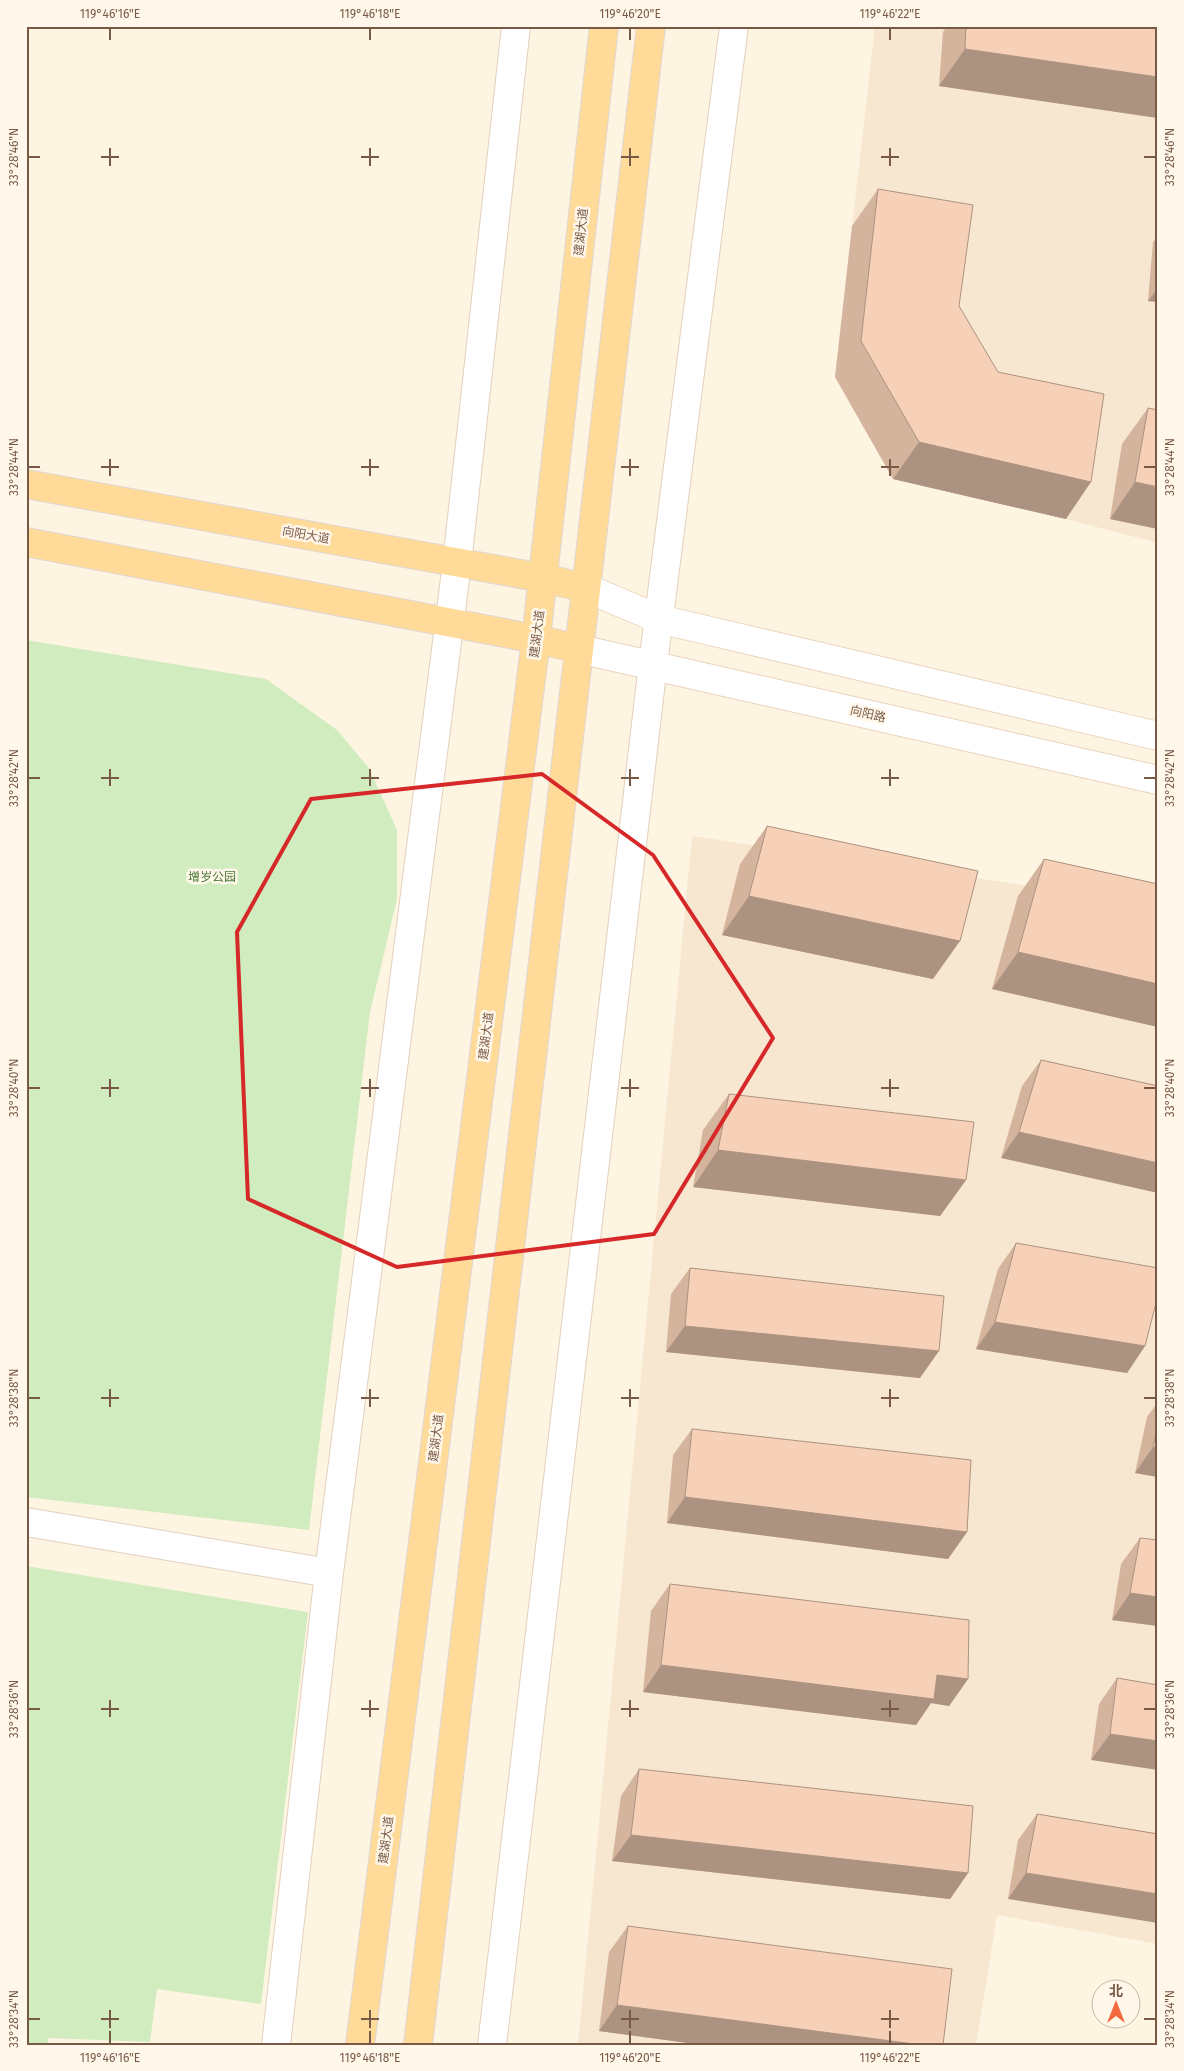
<svg xmlns="http://www.w3.org/2000/svg" width="1184" height="2071" viewBox="0 0 1184 2071" font-family="'Fira Sans','Noto Sans SC',sans-serif">
<style>
.residential{fill:#f7e6d0}
.green{fill:#d1edbf}
.lines{fill:none;stroke-linecap:round;stroke-linejoin:round}
.street-casing{stroke:#e3d0bd;stroke-width:30}
.secondary-casing{stroke:#ebd3bc;stroke-width:30}
.primary-casing{stroke:#dfd7d3;stroke-width:30}
.street{stroke:#fff;stroke-width:28}
.secondary{stroke:#fff;stroke-width:28}
.primary{stroke:#ffda98;stroke-width:28}
.wall{fill:#d4b49d}
.shaded-wall{fill:#ac9280}
.building{fill:#f6d1b7;stroke:#ac9280}
.marked{fill:none;stroke:#d62828;stroke-width:4;stroke-linejoin:round}
.ticks{fill:none;stroke:#785946;stroke-width:2}
.labels{text-anchor:middle;stroke-width:5;stroke-linejoin:round;paint-order:stroke}
.street-label{font-size:12px;fill:#785946;stroke:#fff7ea}
.park-label{font-size:12px;fill:#4c7a3a;stroke:#fff7ea}
.neatline{fill:none;stroke:#785946;stroke-width:2}
.ticks-label{font-size:12px;text-anchor:middle;fill:#785946}
</style>
<rect width="100%" height="100%" fill="#fef4e2"/>
<path class="residential" d="M875 26H1158V543L1066 519 893 479 835 377Z
M692 836 1158 905V1944L997 1915 976 2045H578Z"/>
<path class="green" d="M26 640 266 679 337 730 369 768 397 830V899L370 1012 309 1530 26 1497Z
M26 1566 308 1612 261 2004 157 1989 150 2042 48 2038V2045H26Z"/>
<g class="lines">
<g class="street-casing">
<path id="street" d="M26 1522 329 1573
M276 2045 329 1573 457 563 516 26
M492 2045 653 664 734 26"/>
</g>
<g class="secondary-casing">
<path id="secondary" d="M586 588 659 619 1158 736
M579 649 1158 780"/>
</g>
<g class="primary-casing">
<path id="primary" d="M26 484 543 578 586 588
M26 542 536 639 579 649
M360 2045 536 639 604 26
M418 2045 651 26"/>
</g>
<use href="#street" class="street"/>
<use href="#secondary" class="secondary"/>
<use href="#primary" class="primary"/>
</g>
<path class="wall" d="M947 26H1158V118L939 86 943 32Z
M878 189 959 306 1066 519 893 479 835 377 852 226Z
M1158 236V302L1148 301 1153 242Z
M1148 408 1158 410V529L1110 519 1122 444Z
M767 826 933 979 722 935 740 864Z
M1044 859 1158 884V1027L992 989 1018 896Z
M1041 1060 1158 1086 1001 1158 1022 1086Z
M729 1094 966 1180 940 1216 693 1187 703 1130Z
M1016 1243 1145 1346 1127 1373 976 1349 998 1269Z
M690 1268 920 1378 666 1352 671 1294Z
M1158 1402V1477L1135 1473 1147 1417Z
M692 1429 967 1532 948 1559 667 1523 673 1455Z
M1140 1538 1158 1626 1112 1620 1121 1564Z
M670 1584 968 1679 949 1706 931 1703 916 1725 643 1692 651 1611Z
M1117 1678 1158 1685 1091 1760 1099 1704Z
M639 1769 968 1873 950 1899 612 1861 621 1796Z
M1037 1814 1158 1834 1008 1899 1018 1840Z
M628 1926 943 2045H703L599 2031 609 1952Z"/>
<path class="shaded-wall" d="M965 49 1158 77V118L939 86Z
M1158 288V302L1148 301Z
M919 442 1091 482 1066 519 893 479Z
M1135 482 1158 487V529L1110 519Z
M749 896 960 941 933 979 722 935Z
M1018 952 1158 984V1027L992 989Z
M1019 1132 1158 1163V1193L1001 1158Z
M718 1150 966 1180 940 1216 693 1187Z
M995 1322 1145 1346 1127 1373 976 1349Z
M685 1326 939 1351 920 1378 666 1352Z
M1153 1447 1158 1448V1477L1135 1473Z
M685 1497 967 1532 948 1559 667 1523Z
M1130 1593 1158 1597V1626L1112 1620Z
M661 1665 937 1675 968 1679 949 1706 931 1703 916 1725 643 1692Z
M1110 1734 1158 1741V1770L1091 1760Z
M631 1835 968 1873 950 1899 612 1861Z
M1026 1873 1158 1894V1923L1008 1899Z
M617 2005 922 2045H703L599 2031Z"/>
<path class="building" d="M966 26H1158V77L965 49Z
M878 189 973 205 959 306 998 372 1104 394 1091 482 919 442 861 341Z
M1148 408 1158 410V487L1135 482Z
M767 826 978 871 960 941 749 896Z
M1044 859 1158 884V984L1018 952Z
M1041 1060 1158 1086V1163L1019 1132Z
M729 1094 974 1122 966 1180 718 1150Z
M1016 1243 1158 1268V1295L1145 1346 995 1322Z
M690 1268 944 1296 939 1351 685 1326Z
M1158 1426V1448L1153 1447Z
M692 1429 971 1460 967 1532 685 1497Z
M1140 1538 1158 1540V1597L1130 1593Z
M670 1584 969 1620 968 1679 937 1675 934 1699 661 1665Z
M1117 1678 1158 1685V1741L1110 1734Z
M639 1769 973 1806 968 1873 631 1835Z
M1037 1814 1158 1834V1894L1026 1873Z
M628 1926 952 1969 943 2045H922L617 2005Z"/>
<path class="marked" d="M542 774 653 855 773 1038 654 1234 397 1267 248 1199 237 932 311 799Z"/>
<path class="ticks" d="M110 28V40M370 28V40M630 28V40M890 28V40M110 148V166M370 148V166M630 148V166M890 148V166M28 157H40M101 157H119M361 157H379M621 157H639M881 157H899M1144 157H1156M110 459V476M370 459V476M630 459V476M890 459V476M28 467H40M101 467H119M361 467H379M621 467H639M881 467H899M1144 467H1156M110 769V786M370 769V786M630 769V786M890 769V786M28 778H40M101 778H119M361 778H379M621 778H639M881 778H899M1144 778H1156M110 1079V1097M370 1079V1097M630 1079V1097M890 1079V1097M28 1088H40M101 1088H119M361 1088H379M621 1088H639M881 1088H899M1144 1088H1156M110 1389V1407M370 1389V1407M630 1389V1407M890 1389V1407M28 1398H40M101 1398H119M361 1398H379M621 1398H639M881 1398H899M1144 1398H1156M110 1700V1717M370 1700V1717M630 1700V1717M890 1700V1717M28 1709H40M101 1709H119M361 1709H379M621 1709H639M881 1709H899M1144 1709H1156M110 2010V2028M370 2010V2028M630 2010V2028M890 2010V2028M28 2019H40M101 2019H119M361 2019H379M621 2019H639M881 2019H899M1144 2019H1156M110 2031V2044M370 2031V2044M630 2031V2044M890 2031V2044"/>
<g class="labels">
<g class="street-label">
<text transform="translate(581 232) rotate(-84)" y="4">建湖大道</text>
<text transform="translate(306 535) rotate(10)" y="4">向阳大道</text>
<text transform="translate(537 634) rotate(-83)" y="4">建湖大道</text>
<text transform="translate(868 714) rotate(13)" y="4">向阳路</text>
<text transform="translate(486 1036) rotate(-83)" y="4">建湖大道</text>
<text transform="translate(436 1438) rotate(-83)" y="4">建湖大道</text>
<text transform="translate(386 1840) rotate(-83)" y="4">建湖大道</text>
</g>
<g class="park-label">
<text x="212" y="881">增岁公园</text>
</g>
</g>
<rect width="1184" height="2071" fill="none" stroke="#fff7ea" stroke-width="55"/>
<g transform="translate(1116 2004)"><circle r="24" fill="#fff7ea" stroke="#c9b8a8"/>
<path d="M0-4L9 19L0 12L-9 19Z" fill="#f3683c"/>
<text y="-8" font-size="14" font-weight="bold" text-anchor="middle" fill="#785946">北</text>
</g>
<rect x="28" y="28" width="1128" height="2016" class="neatline"/>
<g class="ticks-label">
<text x="110" y="18">119°46'16"E</text>
<text x="370" y="18">119°46'18"E</text>
<text x="630" y="18">119°46'20"E</text>
<text x="890" y="18">119°46'22"E</text>
<text transform="translate(14 157) rotate(-90)" y="4">33°28'46"N</text>
<text transform="translate(1170 157) rotate(-90)" y="4">33°28'46"N</text>
<text transform="translate(14 467) rotate(-90)" y="4">33°28'44"N</text>
<text transform="translate(1170 467) rotate(-90)" y="4">33°28'44"N</text>
<text transform="translate(14 778) rotate(-90)" y="4">33°28'42"N</text>
<text transform="translate(1170 778) rotate(-90)" y="4">33°28'42"N</text>
<text transform="translate(14 1088) rotate(-90)" y="4">33°28'40"N</text>
<text transform="translate(1170 1088) rotate(-90)" y="4">33°28'40"N</text>
<text transform="translate(14 1398) rotate(-90)" y="4">33°28'38"N</text>
<text transform="translate(1170 1398) rotate(-90)" y="4">33°28'38"N</text>
<text transform="translate(14 1709) rotate(-90)" y="4">33°28'36"N</text>
<text transform="translate(1170 1709) rotate(-90)" y="4">33°28'36"N</text>
<text transform="translate(14 2019) rotate(-90)" y="4">33°28'34"N</text>
<text transform="translate(1170 2019) rotate(-90)" y="4">33°28'34"N</text>
<text x="110" y="2062">119°46'16"E</text>
<text x="370" y="2062">119°46'18"E</text>
<text x="630" y="2062">119°46'20"E</text>
<text x="890" y="2062">119°46'22"E</text>
</g>
</svg>
